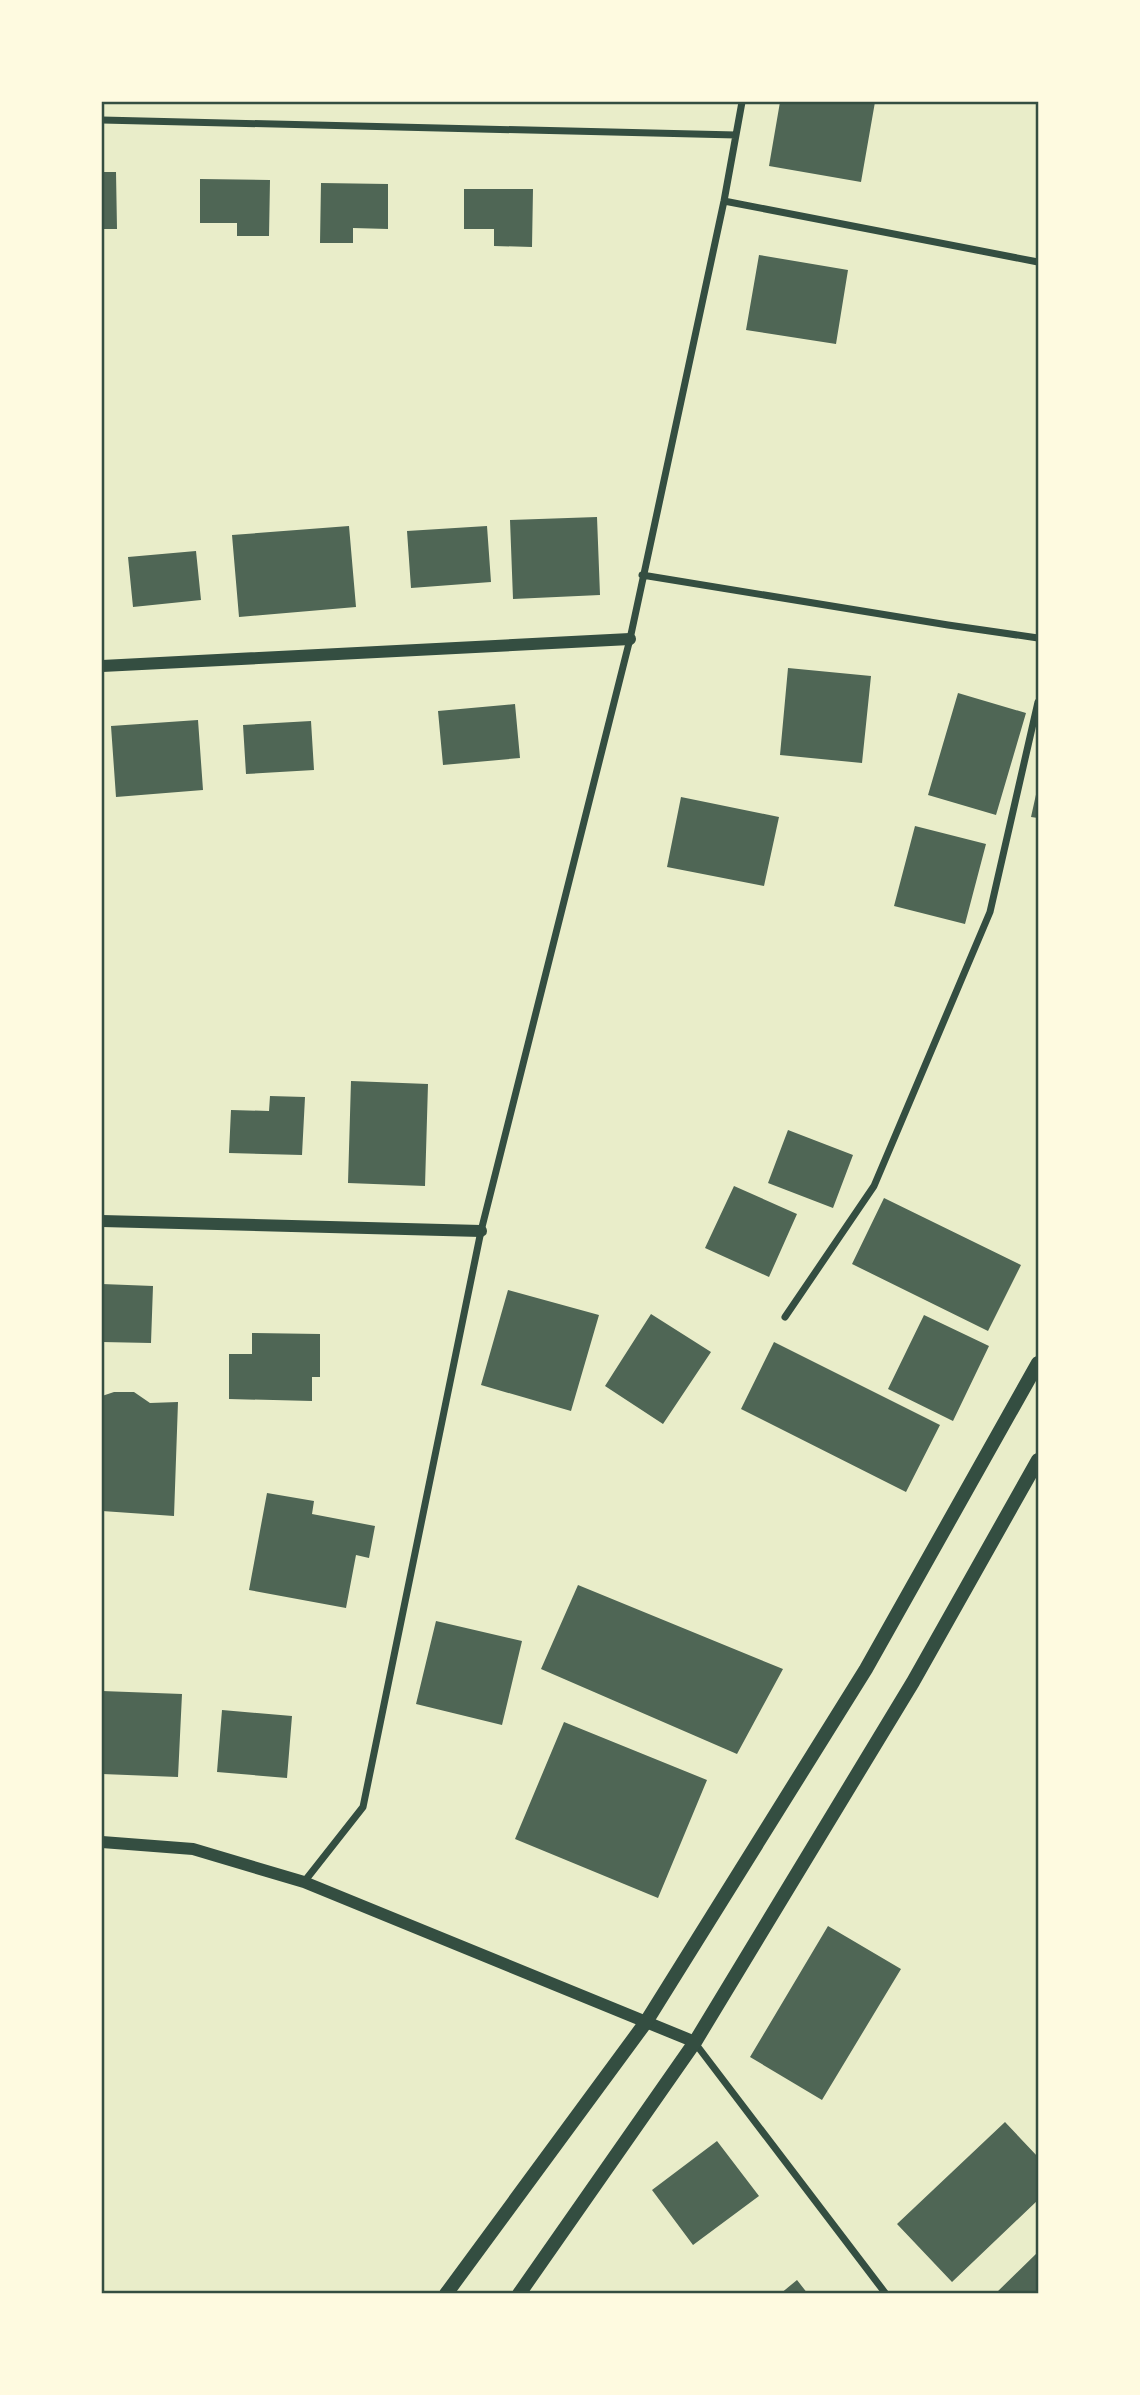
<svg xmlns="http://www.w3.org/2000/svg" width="1140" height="2395" viewBox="0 0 1140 2395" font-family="Roboto,sans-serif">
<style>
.building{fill:#4f6655}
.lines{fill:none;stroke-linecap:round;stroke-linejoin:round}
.minor{stroke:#344e41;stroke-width:7}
.tertiary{stroke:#344e41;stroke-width:12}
.secondary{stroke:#344e41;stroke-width:14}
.neatline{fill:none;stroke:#344e41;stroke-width:2.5}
</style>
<rect width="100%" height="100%" fill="#e9edc9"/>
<path class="building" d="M780 102H875L861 182 769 166Z
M102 172H116L117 229H102Z
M200 179 270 180 269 236H237V223H200Z
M321 183 388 184V229L353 228V243H320Z
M464 189H533L532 247 494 246V229H464Z
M759 255 848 270 836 344 746 330Z
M597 517 600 595 513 599 510 520Z
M349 526 356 607 239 617 232 535Z
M487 526 491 582 411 588 407 531Z
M196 551 201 600 133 607 128 557Z
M788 668 871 676 862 763 780 755Z
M958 693 1026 713 996 815 928 795Z
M515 704 520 758 443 765 438 711Z
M198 720 203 790 116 797 111 726Z
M311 721 314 770 246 774 243 725Z
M1037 790H1038V818L1031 817Z
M681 797 779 817 764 886 667 867Z
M915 826 986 844 965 924 894 906Z
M351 1081 428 1084 425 1186 348 1183Z
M270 1096 305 1097 302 1155 229 1153 231 1110 269 1111Z
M788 1130 853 1155 833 1208 768 1183Z
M734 1186 797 1214 769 1277 705 1248Z
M884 1198 1021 1265 988 1331 852 1264Z
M102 1284 153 1286 151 1343 102 1342Z
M508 1290 599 1315 571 1411 481 1385Z
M651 1314 711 1352 663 1424 605 1386Z
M924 1315 989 1346 953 1421 888 1389Z
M252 1333 320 1334V1377H312V1401L229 1399V1354H252Z
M774 1342 940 1425 906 1492 741 1409Z
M114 1392H134L150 1403 178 1402 174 1516 102 1511V1396Z
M267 1493 314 1501 312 1514 375 1526 369 1558 356 1555 346 1608 249 1590Z
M578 1585 783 1669 737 1754 541 1669Z
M436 1621 522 1641 502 1725 416 1704Z
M102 1691 182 1694 178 1777 102 1774Z
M222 1710 292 1716 287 1778 217 1772Z
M564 1722 707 1780 658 1898 515 1839Z
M828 1926 901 1969 822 2100 750 2057Z
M1005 2122 1038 2157V2200L952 2282 897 2224Z
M717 2141 759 2196 693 2245 652 2190Z
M1038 2252V2294H995Z
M797 2280 808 2294H780Z"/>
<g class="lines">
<path class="minor" d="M102 120 736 135
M724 201 1038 262
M642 575 948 625 1038 638
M785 1317 874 1186 990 912 1038 702
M304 1882 363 1807 481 1231 630 639 724 201 742 102
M695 2043 886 2294"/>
<path class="tertiary" d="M102 666 630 639
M102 1221 481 1231
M102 1842 193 1849 304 1882 695 2042"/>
<path class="secondary" d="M446 2294 646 2022 866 1669 1038 1363
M519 2294 695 2042 913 1682 1038 1460"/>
</g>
<rect width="1140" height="2395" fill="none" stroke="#fefae0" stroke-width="206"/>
<rect x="103" y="103" width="934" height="2189" class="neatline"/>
</svg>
